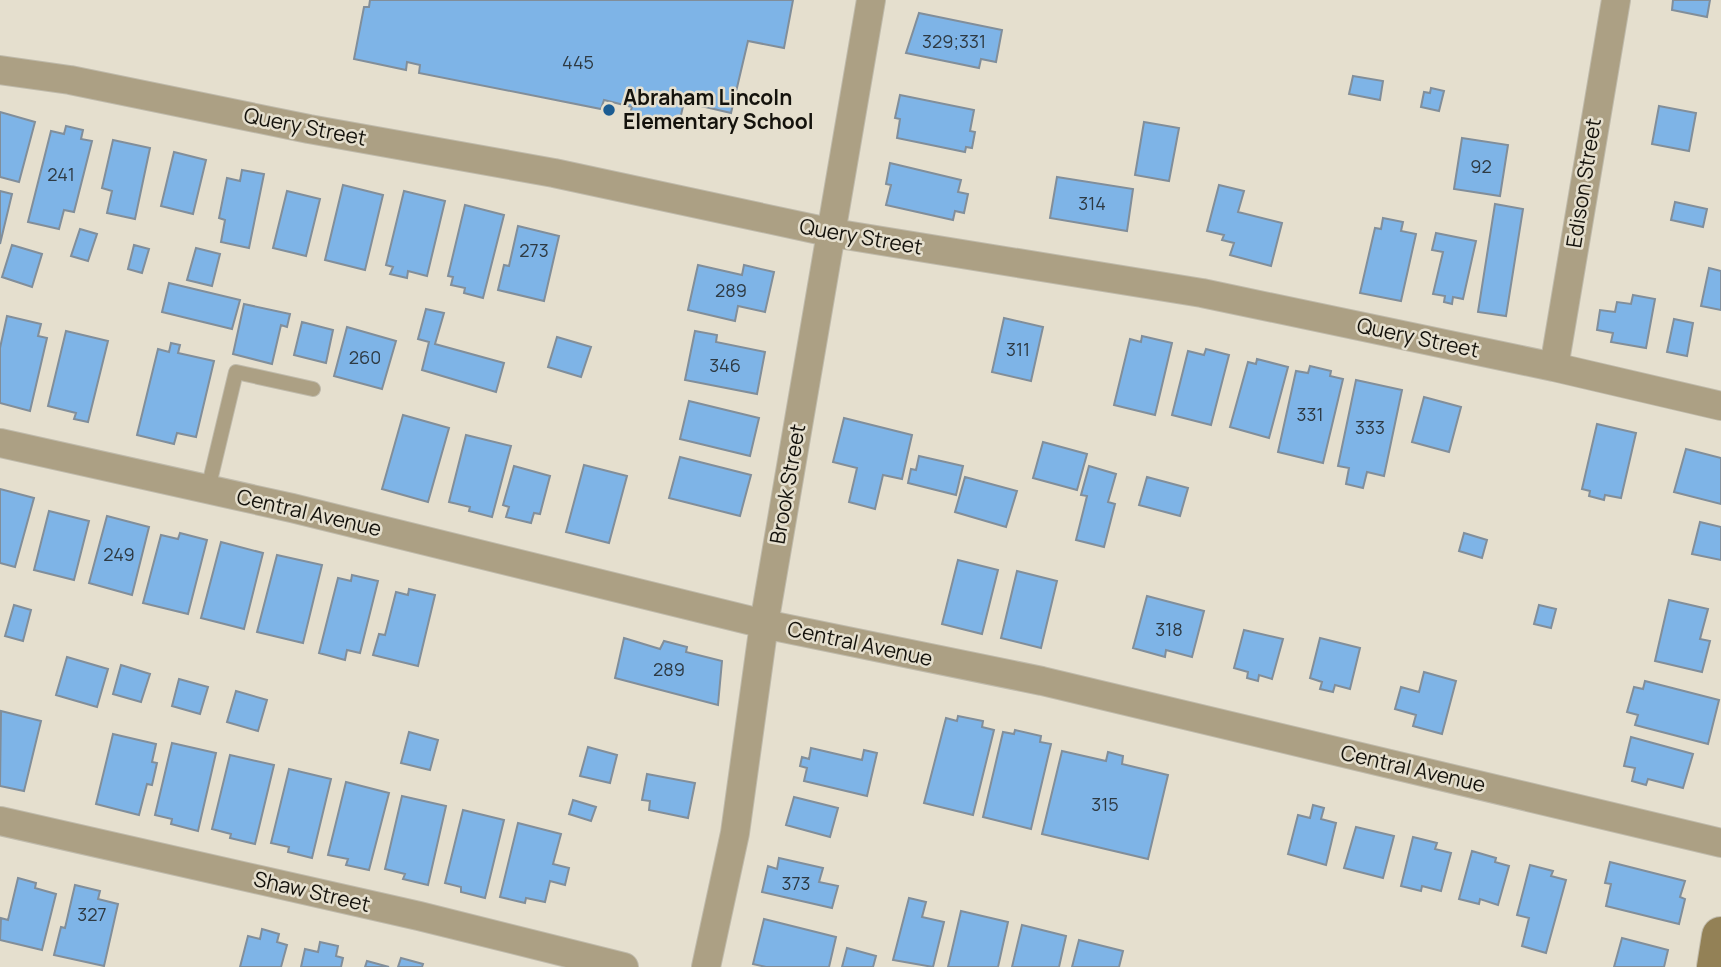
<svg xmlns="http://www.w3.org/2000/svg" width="1721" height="967" viewBox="0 0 1721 967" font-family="Manrope,sans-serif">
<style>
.building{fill:#7eb4e7;stroke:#818e9a;stroke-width:2}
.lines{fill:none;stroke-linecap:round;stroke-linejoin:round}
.lane-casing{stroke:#bfbaab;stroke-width:16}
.street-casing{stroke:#bfbaab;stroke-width:30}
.secondary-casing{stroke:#bfbaab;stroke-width:40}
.lane{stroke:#aca084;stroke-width:14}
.street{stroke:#aca084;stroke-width:28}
.secondary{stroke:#938156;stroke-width:38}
.poi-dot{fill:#1b5c92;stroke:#e5dfce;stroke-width:2.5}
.labels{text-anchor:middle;stroke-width:5;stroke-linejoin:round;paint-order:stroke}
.number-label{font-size:18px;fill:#2e3a43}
.poi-label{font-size:21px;font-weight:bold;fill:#14120c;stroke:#e5dfce;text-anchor:start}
.street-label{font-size:21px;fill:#14120c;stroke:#e5dfce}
</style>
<rect width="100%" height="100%" fill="#e5dfce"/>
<path class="building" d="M370 0H793L784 48 748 41 731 113 684 102 678 128 629 117 632 107 604 100 601 109 419 73 420 65 407 62 406 70 354 59 364 7H369Z
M1673 0H1710L1707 17 1672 10Z
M919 13 1002 30 996 62 981 59 979 68 906 53Z
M1353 76 1383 81 1380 100 1349 94Z
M1431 88 1444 91 1439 111 1421 107 1424 92 1430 93Z
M900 95 974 110 970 131 975 132 972 148 966 147 965 152 897 138 900 119 895 118Z
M1659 106 1696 113 1689 151 1652 144Z
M0 112 35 122 19 182 0 177Z
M1144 122 1179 128 1169 181 1135 175Z
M66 126 83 130 81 139 92 141 74 212 64 210 59 229 28 222 51 131 64 134Z
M1462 138 1508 145 1500 196 1454 189Z
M113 140 150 148 135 219 107 213 112 191 102 188Z
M174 152 206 160 193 214 161 206Z
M890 163 961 180 958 192 968 194 964 213 955 211 953 220 886 205 891 185 886 184Z
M242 170 264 174 249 248 221 242 225 220 219 218 227 178 240 181Z
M1057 177 1133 189 1127 231 1050 218Z
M343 185 383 195 365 270 325 260Z
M1219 185 1244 191 1238 212 1282 223 1271 266 1230 255 1234 243 1222 240 1224 235 1207 231Z
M0 191 12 194 0 244Z
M287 191 320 199 306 256 273 248Z
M404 191 445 201 427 276 408 271 407 278 390 274 393 267 386 265Z
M1675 202 1707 209 1703 227 1671 220Z
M1495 204 1523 209 1506 316 1478 312Z
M465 205 504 215 483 298 464 293 465 288 451 285 453 277 448 276Z
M1383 218 1403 222 1401 231 1416 234 1401 301 1360 293 1375 228 1381 229Z
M518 226 559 236 544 301 498 290 504 265 509 266Z
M80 229 97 234 88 261 71 256Z
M1436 233 1476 241 1463 299 1453 297 1452 304 1444 302 1445 296 1433 294 1443 252 1432 250Z
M12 245 42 254 32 287 2 277Z
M134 245 149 249 142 273 128 269Z
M196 248 220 254 212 286 187 280Z
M698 265 742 275 744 265 774 272 765 312 738 306 735 321 688 310Z
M1709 268 1721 271V310L1701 306Z
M169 283 240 300 232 329 162 312Z
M1633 295 1655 299 1646 348 1611 342 1613 333 1597 330 1600 310 1615 312 1617 302 1631 304Z
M244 304 290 314 287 327 281 325 272 364 233 354Z
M426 309 444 313 435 344 504 363 496 392 422 370 429 342 418 339Z
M7 316 41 324 38 336 47 338 30 411 0 403V348Z
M1004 318 1043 327 1031 381 992 372Z
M1674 319 1693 323 1687 356 1667 352Z
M302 322 333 330 326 363 294 355Z
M347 327 396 341 382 389 334 376Z
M66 331 108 341 88 422 74 419 76 413 48 406Z
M695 331 717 335 716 342 765 352 757 394 685 380Z
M1142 336 1172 343 1155 415 1114 405 1130 339 1141 342Z
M557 337 591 347 581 377 548 367Z
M171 343 180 345 178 353 214 361 196 437 177 433 174 444 137 435 158 349 169 352Z
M1206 349 1229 355 1211 425 1172 415 1188 351 1204 355Z
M1257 359 1288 367 1269 438 1230 427 1248 362 1256 364Z
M1310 366 1331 371 1330 376 1343 379 1323 463 1278 452 1296 371 1308 373Z
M1356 380 1402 390 1384 476 1367 472 1363 488 1346 484 1349 468 1338 466Z
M1424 397 1461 407 1449 452 1412 442Z
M689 401 759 418 750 456 680 439Z
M403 415 449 428 428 502 382 489Z
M844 418 912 435 902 479 883 475 875 509 849 502 857 468 833 462Z
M1597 424 1636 433 1621 498 1605 495 1604 500 1589 496 1590 491 1582 489Z
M466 435 511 446 492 517 469 511 470 507 449 502Z
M1043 442 1087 454 1077 490 1033 478Z
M1686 449 1721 458V504L1674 492Z
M919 456 963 466 956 495 908 483 911 469 916 470Z
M680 457 751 475 740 516 669 498Z
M584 465 627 476 609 543 566 532Z
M514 466 550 476 540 514 534 513 531 523 506 517 509 507 503 505Z
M1089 466 1116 474 1108 502 1115 504 1104 547 1076 540 1087 496 1081 495Z
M965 477 1017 491 1006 527 955 512Z
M1147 477 1188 488 1180 516 1139 505Z
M0 489 34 498 15 567 0 563Z
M49 511 89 521 74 580 34 570Z
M107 516 149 527 132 595 89 583Z
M1700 522 1721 527V560L1692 554Z
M180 533 207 540 188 614 143 603 161 535 178 539Z
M1464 533 1487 540 1482 558 1459 551Z
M221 542 263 553 244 629 201 618Z
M277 555 322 565 303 643 257 632Z
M958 560 998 570 982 634 942 624Z
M1017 571 1057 581 1041 648 1001 638Z
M352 575 378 581 360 653 347 650 345 660 319 653 338 578 351 581Z
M409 589 435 595 418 666 373 655 379 634 385 635 396 592 408 595Z
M1147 596 1204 611 1192 657 1166 650 1165 657 1133 648Z
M1669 600 1708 609 1700 639 1710 641 1702 672 1655 661Z
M14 605 31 610 23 641 5 636Z
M1539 605 1556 609 1551 628 1534 624Z
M1244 630 1283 639 1272 679 1259 675 1258 681 1247 678 1248 672 1234 668Z
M624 638 660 649 664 641 687 647 686 652 722 661 718 705 615 678Z
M1320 638 1360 648 1350 689 1335 685 1333 692 1320 689 1322 682 1310 678Z
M67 657 108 669 97 707 56 695Z
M121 665 150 674 141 702 113 694Z
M1424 672 1456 681 1442 734 1413 726 1416 715 1395 709 1401 687 1419 692Z
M179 679 208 687 200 714 172 706Z
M1645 681 1719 700 1708 744 1635 725 1638 715 1627 712 1634 687 1643 689Z
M236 691 267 700 258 731 227 722Z
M1 711 41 721 24 791 0 786Z
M958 716 983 721 982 727 994 730 973 815 924 803 946 718 957 721Z
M1015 730 1041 736 1040 742 1051 744 1031 829 983 817 1003 732 1014 734Z
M409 732 438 740 430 770 401 763Z
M113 734 156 744 152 762 157 763 152 785 147 784 139 815 96 804Z
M1631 737 1693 754 1683 788 1648 779 1646 785 1632 781 1635 768 1624 766Z
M172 743 216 753 198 831 171 824 172 819 155 815Z
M588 747 617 755 610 783 580 776Z
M811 748 862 760 864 750 877 753 867 796 804 781 807 768 800 766 802 757 809 759Z
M1062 751 1106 761 1108 752 1123 756 1122 764 1168 775 1148 859 1042 834Z
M230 755 274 765 255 844 230 838 231 834 212 829Z
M289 769 331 779 312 858 288 852 289 847 271 843Z
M647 774 695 783 688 818 649 810 650 801 642 800Z
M346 782 389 793 369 870 346 865 348 859 328 855Z
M402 796 446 806 428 885 403 879 405 874 385 869Z
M794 797 838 808 830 837 786 825Z
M573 800 596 807 591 821 569 814Z
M1313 805 1324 808 1321 819 1336 823 1326 865 1288 854 1298 815 1310 818Z
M463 810 504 820 485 898 461 892V887L445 883Z
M518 823 561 834 553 864 569 868 565 885 550 881 545 902 526 898 525 903 500 897Z
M1356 827 1394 836 1383 878 1344 868Z
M1413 837 1437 843 1435 849 1451 853 1441 891 1422 886 1421 891 1401 886Z
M1472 851 1496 858 1495 862 1509 866 1498 905 1480 899 1479 904 1459 899Z
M779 858 823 868 819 882 838 886 832 908 762 892 768 866 777 869Z
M1610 862 1685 881 1680 897 1685 899 1679 924 1606 906 1611 884 1605 883Z
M1530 865 1553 871 1551 876 1566 880 1546 953 1522 946 1529 918 1517 915Z
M18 878 36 883 35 888 56 894 42 950 0 940 1 918 8 920Z
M75 885 100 891 98 899 118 904 104 966 54 955 61 927 65 928Z
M909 898 926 902 922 917 944 922 933 967 893 960Z
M961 911 1008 922 998 967H948Z
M764 919 836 937 829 967H766L753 964Z
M1022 925 1066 936 1059 967H1012Z
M262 929 279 934 277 942 287 945 281 967H240L248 936 260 939Z
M1622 938 1668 950 1664 967H1614Z
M1079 940 1123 951 1119 967H1072Z
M320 942 338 946 336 956 343 958 341 967H301L305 949 318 952Z
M847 948 876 956 873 967H842Z
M401 958 423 964 422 967H398Z
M367 961 389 967H365Z"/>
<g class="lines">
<g class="lane-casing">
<path id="lane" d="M208 489 236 372 313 389"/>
</g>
<g class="street-casing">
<path id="street" d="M0 70 70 80 309 129 554 173 833 233 1202 293 1554 367 1721 406
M1554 367 1616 0
M0 443 292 508 764 624 1042 681 1721 843
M0 821 419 916 624 967
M706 967 735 833 764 624 871 0"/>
</g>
<g class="secondary-casing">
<path id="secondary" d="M1716 967 1721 936"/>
</g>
<use href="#lane" class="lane"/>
<use href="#street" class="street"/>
<use href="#secondary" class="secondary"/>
</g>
<circle class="poi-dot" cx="609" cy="110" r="7"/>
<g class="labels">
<g class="number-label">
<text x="954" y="48">329;331</text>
<text x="578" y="69">445</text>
<text x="1481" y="173">92</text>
<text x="61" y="181">241</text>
<text x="1092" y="210">314</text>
<text x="534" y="257">273</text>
<text x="731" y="297">289</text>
<text x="1018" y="356">311</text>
<text x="365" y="364">260</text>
<text x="725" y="372">346</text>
<text x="1310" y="421">331</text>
<text x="1370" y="434">333</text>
<text x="119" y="561">249</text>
<text x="1169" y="636">318</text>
<text x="669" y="676">289</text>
<text x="1105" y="811">315</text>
<text x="796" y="890">373</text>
<text x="92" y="921">327</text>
</g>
<g class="poi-label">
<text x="623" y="105">Abraham Lincoln<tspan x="623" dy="24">Elementary School</tspan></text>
</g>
<g class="street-label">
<text transform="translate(305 127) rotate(11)" y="7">Query Street</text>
<text transform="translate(1584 183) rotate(-81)" y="7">Edison Street</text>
<text transform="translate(861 237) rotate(10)" y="7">Query Street</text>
<text transform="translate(1418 338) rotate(12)" y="7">Query Street</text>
<text transform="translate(788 484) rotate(-80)" y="7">Brook Street</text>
<text transform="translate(309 513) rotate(13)" y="7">Central Avenue</text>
<text transform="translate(860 644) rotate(12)" y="7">Central Avenue</text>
<text transform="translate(1413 769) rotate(13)" y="7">Central Avenue</text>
<text transform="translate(312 892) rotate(13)" y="7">Shaw Street</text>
</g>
</g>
</svg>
